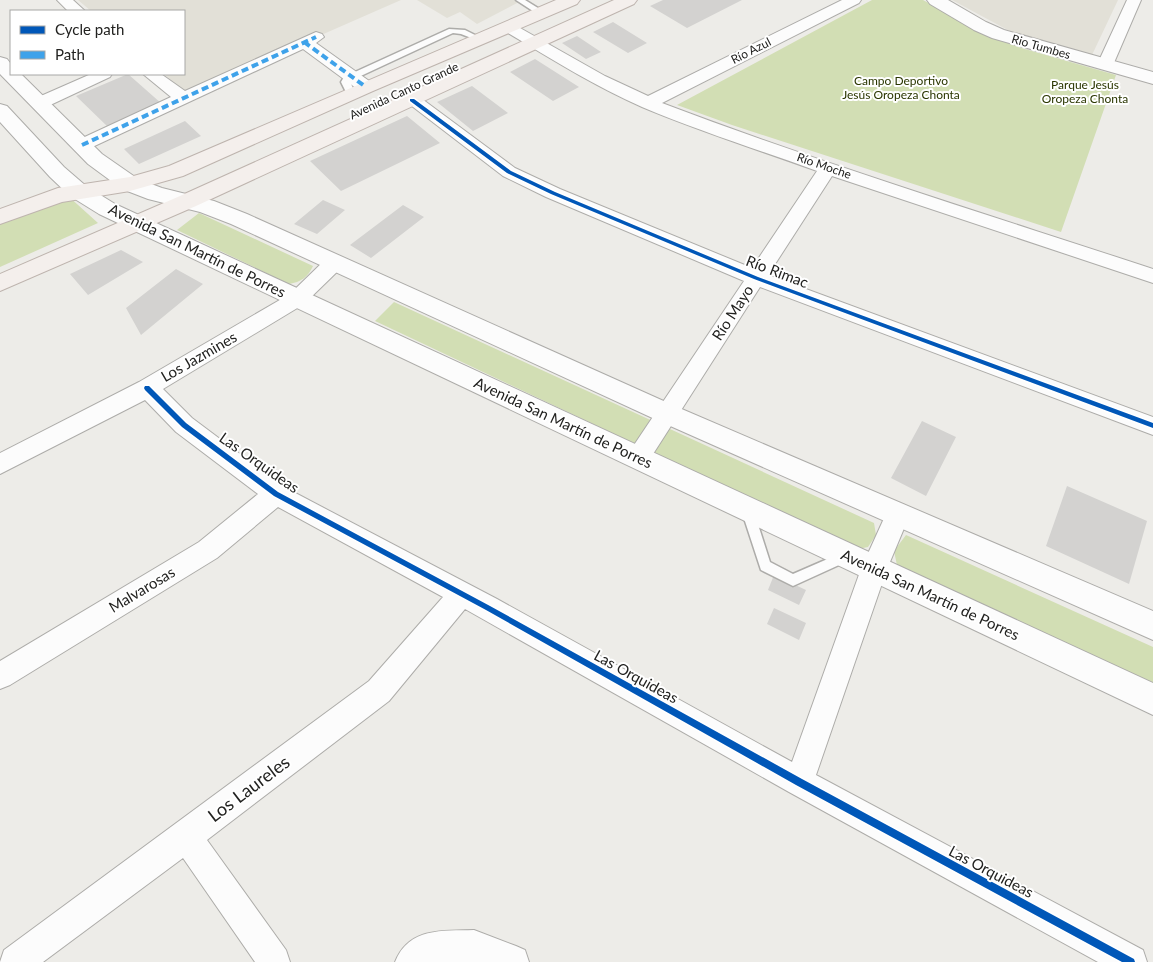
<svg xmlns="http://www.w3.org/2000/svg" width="1153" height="962" viewBox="0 0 1153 962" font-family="Lato,sans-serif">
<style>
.built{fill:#e2e0d7}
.green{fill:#d2deb4}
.building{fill:#d3d2d0}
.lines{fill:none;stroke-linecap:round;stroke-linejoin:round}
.lane-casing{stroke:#adaca9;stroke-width:3}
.street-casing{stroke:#adaca9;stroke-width:2}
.secondary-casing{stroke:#adaca9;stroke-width:2}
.primary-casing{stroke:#beb4ae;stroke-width:2}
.lane{fill:#fcfcfc;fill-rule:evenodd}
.street{fill:#fcfcfc;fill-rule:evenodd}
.secondary{fill:#fcfcfc;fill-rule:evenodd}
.primary{fill:#f4efec;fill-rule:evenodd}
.quiet{stroke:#3ea2ea;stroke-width:4;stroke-dasharray:7 4;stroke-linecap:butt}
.cycleway-casing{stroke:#fff;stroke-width:3}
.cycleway{fill:#0057b8;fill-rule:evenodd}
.labels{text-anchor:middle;stroke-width:4;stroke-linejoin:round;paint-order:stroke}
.far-street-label{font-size:12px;fill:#222220;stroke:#fff}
.far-park-label{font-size:12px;fill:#2a3600;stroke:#fff}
.street-label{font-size:15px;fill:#222220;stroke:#fff}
.near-street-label{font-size:18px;fill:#222220;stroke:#fff}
</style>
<rect width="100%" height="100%" fill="#edece8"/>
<path class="built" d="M78 0H401L187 94 164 74H184V11H91Z
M417 0H516L519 2 477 24 460 12 447 18Z
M952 0H1118L1092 55 1017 35Z"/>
<path class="green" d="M872 0H923L992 37 1018 47 1116 75 1061 232 732 125 677 105Z
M67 195 98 223 0 267V221Z
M199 213 313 266C308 277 301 282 289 284L177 230Z
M394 302 874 523 876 535 868 547 858 549 375 321Z
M906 535 1153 647V687L898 570 894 551Z"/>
<path class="building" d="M663 0H742L687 28 650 6Z
M613 22 647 43 628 53 593 32Z
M577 36 601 52 586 59 562 43Z
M535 59 579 87 553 101 510 72Z
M128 74 162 104 108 127 76 96Z
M472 86 508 113 473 131 437 102Z
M407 116 440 143 341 191 310 161Z
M185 121 201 136 139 164 124 149Z
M323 200 345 210 317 234 294 224Z
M403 205 424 217 371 258 350 245Z
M121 250 143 262 88 295 70 274Z
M176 269 203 284 141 335 126 308Z
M922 421 956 437 926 496 891 478Z
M1067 486 1147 521 1129 584 1046 546Z
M774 575 806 590 799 605 768 590Z
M774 608 806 623 799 640 767 624Z"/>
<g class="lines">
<g class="lane-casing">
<path id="lane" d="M516 0H525L546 13 539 15Z
M449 29 465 30 483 39 479 41 461 34 453 33 350 81 355 94 351 96 347 94 341 82 344 77Z
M748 507 752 508 754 512 770 562 793 574 846 551 850 552 852 556 850 560 793 586 761 570 742 512 744 508Z"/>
</g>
<g class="street-casing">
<path id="street" d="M57 0H73L85 11H68Z
M842 0H861L859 3 662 103C823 164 989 215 1153 269V283L832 176 768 275 1153 417V435L760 287 646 465 638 468 630 465 626 458 630 451 744 281 546 197 503 176 404 100 406 96H418L515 168 560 189 752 268 817 171C759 150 699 131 642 107 594 86 548 57 503 30L500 27 503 24H513L605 76 648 96Z
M1127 0H1141L1113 65 1111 68H1099L1097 65Z
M316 32 322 34 324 37 316 43 372 83 374 87 372 91H360L303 49 88 149 82 151 76 149 73 145 76 141 171 97 143 74H161L185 91Z
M91 74H112L110 77 46 107H34L32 103 34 99Z
M334 256 341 258 344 263 341 268 304 304 163 389 192 418 284 487 497 599 792 762 861 569 886 514 889 507 898 503 907 507 910 514 887 569 816 775 1143 950 1147 962H1098L789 792 465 609 389 701 207 840 286 950 290 962H255L183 858 43 962H0L4 950 369 681 443 597 278 507 217 558 10 685 0 689V661L199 542 258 494 176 432 145 400 0 474V453L139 382 290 294 327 258Z
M474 930 516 946 525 950 529 962H395C409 927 442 931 474 930Z"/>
</g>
<g class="secondary-casing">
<path id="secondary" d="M927 0H948L986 22 1004 30 1153 72V84L992 38 974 30 930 4Z
M0 57 7 59 11 64V74H21L102 154 138 179 162 188 214 201 247 214 677 407 1153 611V640L659 421 231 224 200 212 148 199 122 189 88 164 0 74Z
M0 104 7 106 64 167 86 186 115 204 1153 683V715L99 214 70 196 50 177 0 122Z"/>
</g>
<g class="primary-casing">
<path id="primary" d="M556 0H580L577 4 373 91 183 176 130 191 62 202 0 224V209L58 188 130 177 169 166Z
M614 0H637L634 4 196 206 0 291V274L180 196Z"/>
</g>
<use href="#lane" class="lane"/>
<use href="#street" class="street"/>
<use href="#secondary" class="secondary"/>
<use href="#primary" class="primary"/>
<path class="quiet" d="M304 42 366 87
M82 145 316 37"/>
<g class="cycleway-casing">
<path id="cycleway" d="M410 99H414L511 171 555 192 758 277 1153 423V428L754 279 551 194 507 173 410 101Z
M145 386H149L186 423 278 492 490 606 802 779 1134 959 1135 962H1122L796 785 486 610 274 496 182 427 145 390 144 388Z"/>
</g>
<use href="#cycleway" class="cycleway"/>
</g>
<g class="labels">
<g class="far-street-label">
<text transform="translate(1041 47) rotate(16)" y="4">Rio Tumbes</text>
<text transform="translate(751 51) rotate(-27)" y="4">Río Azul</text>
<text transform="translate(404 91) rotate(-25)" y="4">Avenida Canto Grande</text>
<text transform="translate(824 166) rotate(19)" y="4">Río Moche</text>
</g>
<g class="far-park-label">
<text x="901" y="85">Campo Deportivo<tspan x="901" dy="14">Jesús Oropeza Chonta</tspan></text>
<text x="1085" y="89">Parque Jesús<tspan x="1085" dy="14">Oropeza Chonta</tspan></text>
</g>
<g class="street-label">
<text transform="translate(197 251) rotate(26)" y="5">Avenida San Martín de Porres</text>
<text transform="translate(777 272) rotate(21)" y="5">Río Rimac</text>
<text transform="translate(733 313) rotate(-57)" y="5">Río Mayo</text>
<text transform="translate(199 357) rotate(-30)" y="5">Los Jazmines</text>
<text transform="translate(563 423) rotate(25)" y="5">Avenida San Martín de Porres</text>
<text transform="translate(259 463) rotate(35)" y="5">Las Orquideas</text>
<text transform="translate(142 590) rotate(-31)" y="5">Malvarosas</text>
<text transform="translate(930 595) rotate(25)" y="5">Avenida San Martín de Porres</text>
<text transform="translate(636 677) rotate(29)" y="5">Las Orquideas</text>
<text transform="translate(991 872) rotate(28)" y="5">Las Orquideas</text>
</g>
<g class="near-street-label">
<text transform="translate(249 789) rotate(-37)" y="6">Los Laureles</text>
</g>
</g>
<rect x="10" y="10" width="175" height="65" fill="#ffffff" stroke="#a7a7a6"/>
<rect x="20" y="26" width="25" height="8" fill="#0057b8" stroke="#a7a7a6"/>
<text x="55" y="35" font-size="15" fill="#222220">Cycle path</text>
<rect x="20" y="51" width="25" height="8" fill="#3ea2ea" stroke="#a7a7a6"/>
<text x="55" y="60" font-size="15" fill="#222220">Path</text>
</svg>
